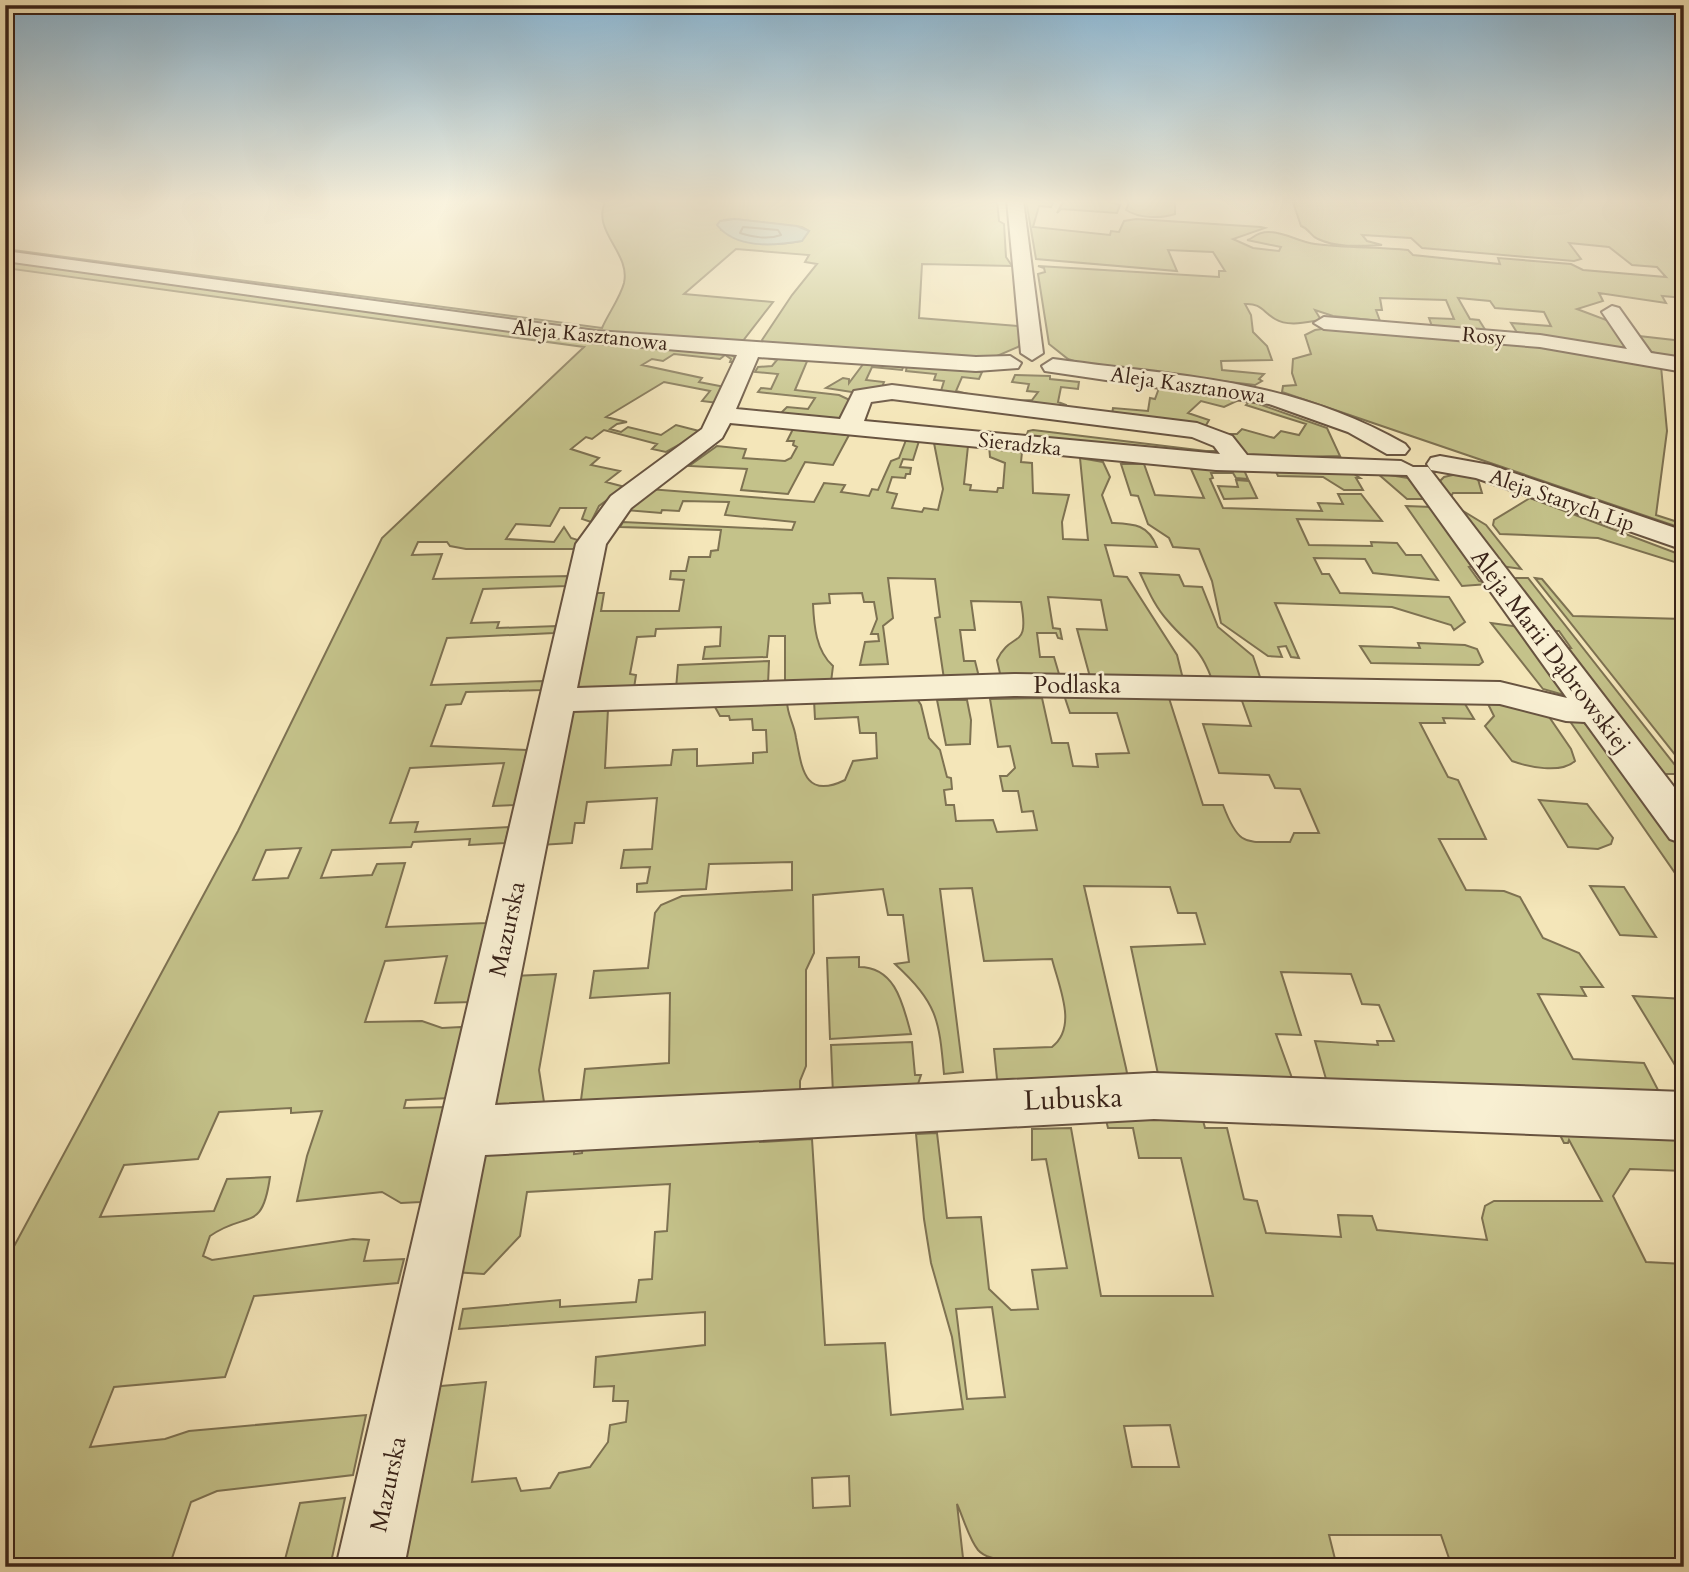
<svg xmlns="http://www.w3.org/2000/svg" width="1689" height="1572" viewBox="0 0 1689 1572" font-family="Cardo,serif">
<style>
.green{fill:#c4c28a;stroke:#7e7252;stroke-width:2;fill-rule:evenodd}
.water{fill:#a1bdba;stroke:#777f7a;stroke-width:2}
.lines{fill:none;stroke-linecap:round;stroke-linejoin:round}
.shore{stroke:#6d706a;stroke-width:2}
.minor-casing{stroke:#685441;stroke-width:4}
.minor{fill:#f8efd2;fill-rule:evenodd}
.labels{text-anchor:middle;stroke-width:5;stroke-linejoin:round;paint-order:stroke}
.far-street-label{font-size:21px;fill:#392319;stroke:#f8efd2}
.street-label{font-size:24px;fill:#392319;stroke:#f8efd2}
.near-street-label{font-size:28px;fill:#392319;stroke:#f8efd2}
</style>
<rect width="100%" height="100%" fill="#f4e6b9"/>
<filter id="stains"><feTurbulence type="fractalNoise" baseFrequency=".00286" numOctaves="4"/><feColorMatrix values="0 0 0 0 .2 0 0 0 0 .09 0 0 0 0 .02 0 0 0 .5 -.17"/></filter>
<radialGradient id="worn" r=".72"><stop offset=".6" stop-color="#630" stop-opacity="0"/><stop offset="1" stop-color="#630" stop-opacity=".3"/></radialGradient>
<path class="green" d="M606 200H997L999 221 1004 224 1006 257 1012 266 922 264 919 318 1019 326 1022 342 1018 347 990 359 789 348 764 344 762 340 792 295 817 264 805 262 809 255 736 249 684 294 773 302 742 342 581 331 5 253V249L602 328C608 314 620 298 624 283 631 252 590 231 606 200ZM735 219 802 227 809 231 801 241C771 247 748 245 721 230L724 220Z
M1026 200H1054L1051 207 1039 206 1033 227 1110 235 1111 231 1119 232 1124 221 1136 219 1261 227 1265 228 1233 239 1253 248 1279 251 1281 247 1247 240C1254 239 1254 232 1269 232 1286 232 1298 242 1315 244 1346 248 1377 247 1408 250L1413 255 1500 264 1498 258 1571 264 1583 270 1666 277 1657 267 1632 265 1609 247 1569 243 1581 259 1574 261 1422 248 1411 238 1362 235 1367 241 1382 245C1362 246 1337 248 1318 239 1310 236 1310 229 1301 226L1293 202 1261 200H1684V298L1662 296 1666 303 1599 293 1603 301 1577 309 1609 321 1627 348 1620 350 1518 334 1511 323 1551 326 1544 312 1495 308 1490 301 1458 298 1470 319 1479 320 1486 331 1432 326 1429 318 1454 319 1446 300 1380 298 1382 310H1376L1380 321 1333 316 1315 310 1321 320C1307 322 1288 327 1275 319 1263 312 1261 303 1245 304L1251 315 1253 332 1267 346 1272 360 1221 361 1222 370 1264 374 1259 379 1262 381 1255 385 1086 365 1068 359 1049 344 1038 274 1045 272 1044 268 1038 266 1219 277V271H1225L1213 252 1168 250 1177 271 1036 259Z
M1064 200 1109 201 1120 205 1117 213 1061 209 1057 213Z
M1130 200H1175V214C1161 219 1138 218 1126 210Z
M5 260 730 354 736 358V362H730L731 359 725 355 720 359 674 354 663 361 652 359 642 365 702 378 699 382 725 387 718 403 702 401 710 391 664 382 606 417 627 422 617 424 610 429 621 432 628 427 661 435 676 425 699 431 697 435 666 452 652 449 657 444 604 430 592 439 586 437 571 449 599 458 591 465 620 471 606 482 625 487 599 506 591 522 582 519 586 508H560L550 526 516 524 506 539 554 542 564 527 571 538 581 541 576 549H466L450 546 447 542H418L412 555 442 554 433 579 570 576 567 586 483 589 471 623 499 622 497 628 557 626 554 633 447 638 431 685 543 681 542 690 466 692 461 704 446 705 431 746 527 750 515 805 493 806 504 763 410 768 390 823 418 822 415 832 509 827 505 843 469 845 470 839 413 842 411 847 332 850 321 878 372 875 377 864 405 863 386 927 486 923 488 915 493 918 473 1002 435 1003 447 956 385 961 365 1022 422 1021 442 1028 461 1027 467 1030 451 1098 406 1100 404 1108 449 1107 428 1198 421 1202 401 1203 382 1192 297 1201 307 1156 322 1111 291 1113V1108L219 1112 198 1159 124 1165 100 1217 214 1211 227 1179 270 1177C262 1234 247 1210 210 1236L203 1256 212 1260 353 1239 369 1240 364 1261 404 1259 398 1283 254 1296 225 1377 114 1387 90 1447 165 1439 189 1431 366 1415 353 1475 217 1491 191 1502 169 1567H5V1263L238 831 382 538 584 347 5 268ZM301 848 288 878 253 880 266 850Z
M1336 327 1542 347 1661 366 1667 431 1656 515 1684 524V529L1282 392 1283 386 1296 385 1292 373 1293 359 1311 354 1305 335 1315 330Z
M1639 336 1674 340 1684 348V360L1651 352Z
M763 357 808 359 795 390 839 395 854 402 840 422 768 414 781 413 787 407 808 409 815 398 758 392 761 388 771 389 778 374 755 372 758 367 772 366 777 360Z
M864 363 904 365 902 370 872 367 866 380 884 382 882 387 858 393 826 388 843 378 849 379V383Z
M907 365 982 372 979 379 962 377 956 391 972 395 940 394 944 381 934 380 936 374 906 371Z
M1015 375 1050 376V379L1079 382 1078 389 1061 387 1058 402 1066 405V409L1016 401 1032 400 1038 392 1027 391 1029 384 1012 382Z
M1159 388 1241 399 1224 407 1201 401 1188 413 1209 420 1205 427 1112 414 1113 408 1148 411 1150 398 1155 399Z
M1250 401 1327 428 1340 456 1248 458 1224 434H1237L1242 429 1274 438 1281 431 1299 435 1306 424 1249 406 1246 405Z
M793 429 849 435 833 465 805 462 788 494 741 490 747 469 689 466 717 446 746 449 743 458 785 461 791 458 797 447 793 445 794 441H787Z
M1033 430 1206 451H1217V447L1221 455 1026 437 1028 431Z
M906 440 919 441 913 460 903 459 900 467 911 468 910 474H906L905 478 892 477 887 492 897 494 892 508 922 512 924 508 938 510 943 489 934 443 968 446 964 484 971 485 970 490 997 492 998 488H1003L1005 463 990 457 989 445 1058 452 1057 455 1022 452 1021 462 1032 463 1033 493 1069 495 1062 522 1063 539 1088 540 1080 458 1103 462 1110 477 1102 495 1112 523C1134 524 1148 524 1157 547L1105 545 1114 576 1127 577 1177 655 1183 679 1090 677 1077 629 1107 630 1101 600 1048 597 1053 628 1060 629 1062 639 1058 638 1056 633H1037L1040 657H1054L1059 674 1057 677 1001 678 997 660C1012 629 1030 652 1021 602L971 601 975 630H960L964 661H975L979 677 944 679 935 618 940 617 935 579 888 578 893 618 883 626 888 664 860 665 865 642 879 641 878 634H871L877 619 874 602H864L862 593 829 594 830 603 813 604C814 626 816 651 833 666L831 682 788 684 785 680V636H769L767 657 703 659 705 647 720 646 721 627 656 629 655 636 637 637 630 674 636 675 634 688 577 690 574 681 592 593H604L601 611H679L684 580 670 579 671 571H686L689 557H710L711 551 718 550 721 530 620 527 623 522 792 530 795 522 725 515 729 502 683 501 679 511 662 510 661 513 625 510 649 489 814 502 824 483 845 485 841 492 869 496 872 489 878 490 891 461 899 458Z
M1121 464H1144L1155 495 1204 498 1191 469H1200L1202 465 1244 470 1248 479 1236 478 1233 473H1211L1213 478 1210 479 1223 508 1322 511 1318 503 1343 504 1338 494H1361L1382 521 1297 519 1309 545 1372 546 1371 542 1397 543 1406 555H1421L1438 580 1373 573 1365 559 1314 558 1322 574H1329L1340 593 1449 597 1465 622 1454 630 1451 625 1392 607 1275 603 1299 658 1291 657 1286 646 1278 647 1282 657 1268 656 1221 623 1212 581 1199 549 1173 547 1169 538 1148 524 1138 496 1131 495Z
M1274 468 1354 474 1360 478H1356L1363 490H1344L1323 477 1278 476Z
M1377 473 1408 478 1426 499H1407Z
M1457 474 1477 476 1482 493H1453L1450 498 1440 481 1444 477Z
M1236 480 1249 481 1257 498 1224 499 1218 486 1238 487Z
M1530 498 1684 556V565L1598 538 1500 534 1493 525 1494 520Z
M1406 506 1432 507 1476 566 1469 567 1479 581 1489 584 1462 586Z
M1458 508 1486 525 1521 569 1501 566Z
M1140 573 1179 575 1184 586 1202 587 1218 627 1253 656 1261 680H1215L1211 677C1199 645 1188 645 1168 621 1155 607 1148 590 1140 573Z
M1516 578H1528L1682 774H1665L1655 769 1564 648H1571L1559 631H1551L1512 580Z
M1535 578 1542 579 1573 616 1684 619V766Z
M1491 623 1520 627 1571 697 1543 689Z
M1418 643 1465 645 1477 649 1483 662 1479 665 1371 663 1360 646 1420 648Z
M769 661 768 684 676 689 678 665Z
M1063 692 1168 695 1203 805H1223C1240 850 1246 841 1290 842L1294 833H1319L1300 789 1275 788 1269 775 1219 773 1203 724 1251 726 1242 701 1234 697 1462 699 1474 719 1443 718 1445 723H1420L1448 777 1458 780 1486 839H1439L1466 890 1504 891 1520 897 1543 938 1579 953 1603 987H1581L1586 996 1538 994 1573 1059 1644 1063 1658 1090 1666 1093 1337 1087 1326 1079 1315 1041 1378 1045 1377 1041H1394L1379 1005 1362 1004 1351 974 1281 972 1301 1035 1276 1034 1292 1078 1286 1085 1158 1074 1131 947 1205 944 1196 913H1178L1170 887 1084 886 1126 1068 1127 1073 1120 1080 1005 1086 997 1079 994 1049 1052 1047C1078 1027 1059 987 1052 959L984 961 972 888 940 889 963 1072 944 1074C939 1018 937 1003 895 964L909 962 903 915H888L883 889 813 895 814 953 806 970V1066L800 1081V1089L794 1097 587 1108 581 1100 585 1069 669 1063 670 993 590 998 594 971 648 968 655 913 661 905 682 896 792 890V862L709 864 706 889 637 892V884L647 883 650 867 621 868 624 850 652 849 657 798 587 802 584 823H575L572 843 540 845 571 711 608 709 605 768 671 765 673 750 697 749V766L753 763V753L767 752 766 730H753L752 719 730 720 729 716H720L715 707 702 705 787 701C787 715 794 723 796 738 802 768 804 800 845 780L853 761 877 758 876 733H860L858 717 815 719 814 700 914 694 921 705 929 738 940 750 947 777 951 778 952 789 944 790 946 805H954L956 821 993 820 997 832 1037 830 1033 811 1022 812 1018 791H1003L1000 776H1007L1015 768 1010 746 998 747 990 699 1042 698 1052 743H1068L1073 766 1098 767 1096 754 1129 753 1117 713H1070Z
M937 700H967L971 720 970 744 946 745Z
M1486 700 1545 711 1571 749 1575 761C1561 774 1528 767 1512 761L1485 726 1494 716Z
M1567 717 1584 723 1600 735 1684 851V886Z
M1539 800 1587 804 1613 838 1611 844 1598 849 1568 847Z
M1590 886 1624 887 1656 937 1620 935Z
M859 957V967C896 967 903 1005 911 1034L830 1039 827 958Z
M556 974 539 1070 544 1102 537 1110 495 1107 491 1084 513 976Z
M1633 996 1684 999V1080Z
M912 1042 915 1075H921L916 1090 833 1095 831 1045Z
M1201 1113 1205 1128H1227L1244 1199 1257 1201 1266 1233 1341 1237 1338 1215 1372 1216 1377 1230 1487 1240 1482 1218 1485 1206 1494 1201H1602L1569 1140 1568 1143H1564L1560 1135 1684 1137V1171L1630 1169 1613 1196 1646 1262 1684 1264V1567H1452L1441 1535H1329L1337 1567H1073L1070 1558C1048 1559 994 1568 978 1550 969 1539 963 1517 957 1504L964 1567H394L430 1387 486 1382 472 1482 516 1478 521 1491 550 1488 559 1473 590 1467 608 1442 610 1425 626 1422 628 1401H613L614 1386 594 1387 596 1357 705 1345V1312L459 1329 463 1309 560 1300V1307L636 1302 639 1280 652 1279 655 1232 667 1231 670 1184 527 1192 520 1236 484 1274 453 1272 481 1157 491 1149 575 1140 574 1154 582 1153 584 1139 760 1130V1142L812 1139 825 1345 885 1343 891 1415 963 1409 952 1337 931 1263 924 1219 916 1134 937 1133 947 1218 981 1217 989 1289 1011 1310 1038 1309 1032 1270 1067 1268 1046 1159 1032 1160V1129L1071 1128 1101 1296H1213L1181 1158H1139L1133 1128H1108L1106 1120ZM992 1307 1005 1397 967 1399 956 1309ZM1170 1425 1179 1467H1132L1124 1426ZM849 1476 850 1506 813 1508 812 1478Z
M345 1498 330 1567H283L300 1503Z"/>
<path class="water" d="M735 219 797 226 809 231 802 241C773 246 736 249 717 225L720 221Z"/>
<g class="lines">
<path class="shore" d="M743 227 778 230 781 235C767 240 754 237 740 233Z"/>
<g class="minor-casing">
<path id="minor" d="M1007 200H1023L1043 353 1032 360 1021 353Z
M5 251 596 331 976 357 1010 356 1021 363 1018 368 976 371 758 357 736 409 840 419 854 391 892 385 1197 423 1232 436 1247 455 1401 461 1413 467H1428L1684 800V844L1670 839 1585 722 1566 721 1500 704 1014 696 573 711 495 1105 1154 1073 1684 1092V1140L1154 1119 485 1155 404 1567H336L576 544 611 496 702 429 737 355 596 343 5 261ZM892 399 1192 437 1214 446 1220 454 864 421 871 402ZM730 423 1216 470 1407 475 1567 698 1500 682 1014 674 577 688 606 544 631 508 722 438Z
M1612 306 1619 308 1651 353 1684 358V372L1540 347 1324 329 1314 323 1324 317 1540 335 1627 349 1602 312Z
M1053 359C1181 377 1289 378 1405 444L1409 449 1405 454H1387L1348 432 1269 404 1045 371 1042 366Z
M1440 456 1490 465 1684 531V550L1476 478 1431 470 1427 464 1431 458Z"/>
</g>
<use href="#minor" class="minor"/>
</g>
<linearGradient id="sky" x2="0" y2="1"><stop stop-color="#8bb8d6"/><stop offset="0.48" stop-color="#faf4e0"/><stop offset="1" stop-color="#faf4e0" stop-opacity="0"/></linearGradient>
<rect width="1689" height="420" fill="url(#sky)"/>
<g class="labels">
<g class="far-street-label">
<text transform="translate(590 335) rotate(6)" y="7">Aleja Kasztanowa</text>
<text transform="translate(1484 336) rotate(5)" y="7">Rosy</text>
<text transform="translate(1188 385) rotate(8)" y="7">Aleja Kasztanowa</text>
<text transform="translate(1020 444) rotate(6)" y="7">Sieradzka</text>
<text transform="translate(1562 500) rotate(19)" y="7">Aleja Starych Lip</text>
</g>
<g class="street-label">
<text transform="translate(1551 651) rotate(53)" y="8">Aleja Marii Dąbrowskiej</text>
<text x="1077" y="693">Podlaska</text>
<text transform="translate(507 929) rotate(-78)" y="8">Mazurska</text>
<text transform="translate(388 1484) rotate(-78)" y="8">Mazurska</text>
</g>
<g class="near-street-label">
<text transform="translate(1073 1098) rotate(-2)" y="10">Lubuska</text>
</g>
</g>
<rect width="1689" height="1572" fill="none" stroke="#f4e6b9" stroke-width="28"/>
<rect x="7" y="7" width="1675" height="1558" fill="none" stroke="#392319" stroke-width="3.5"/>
<rect x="14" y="14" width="1661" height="1544" fill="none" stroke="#392319" stroke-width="2"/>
<rect width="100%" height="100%" filter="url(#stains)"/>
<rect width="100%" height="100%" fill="url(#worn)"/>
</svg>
